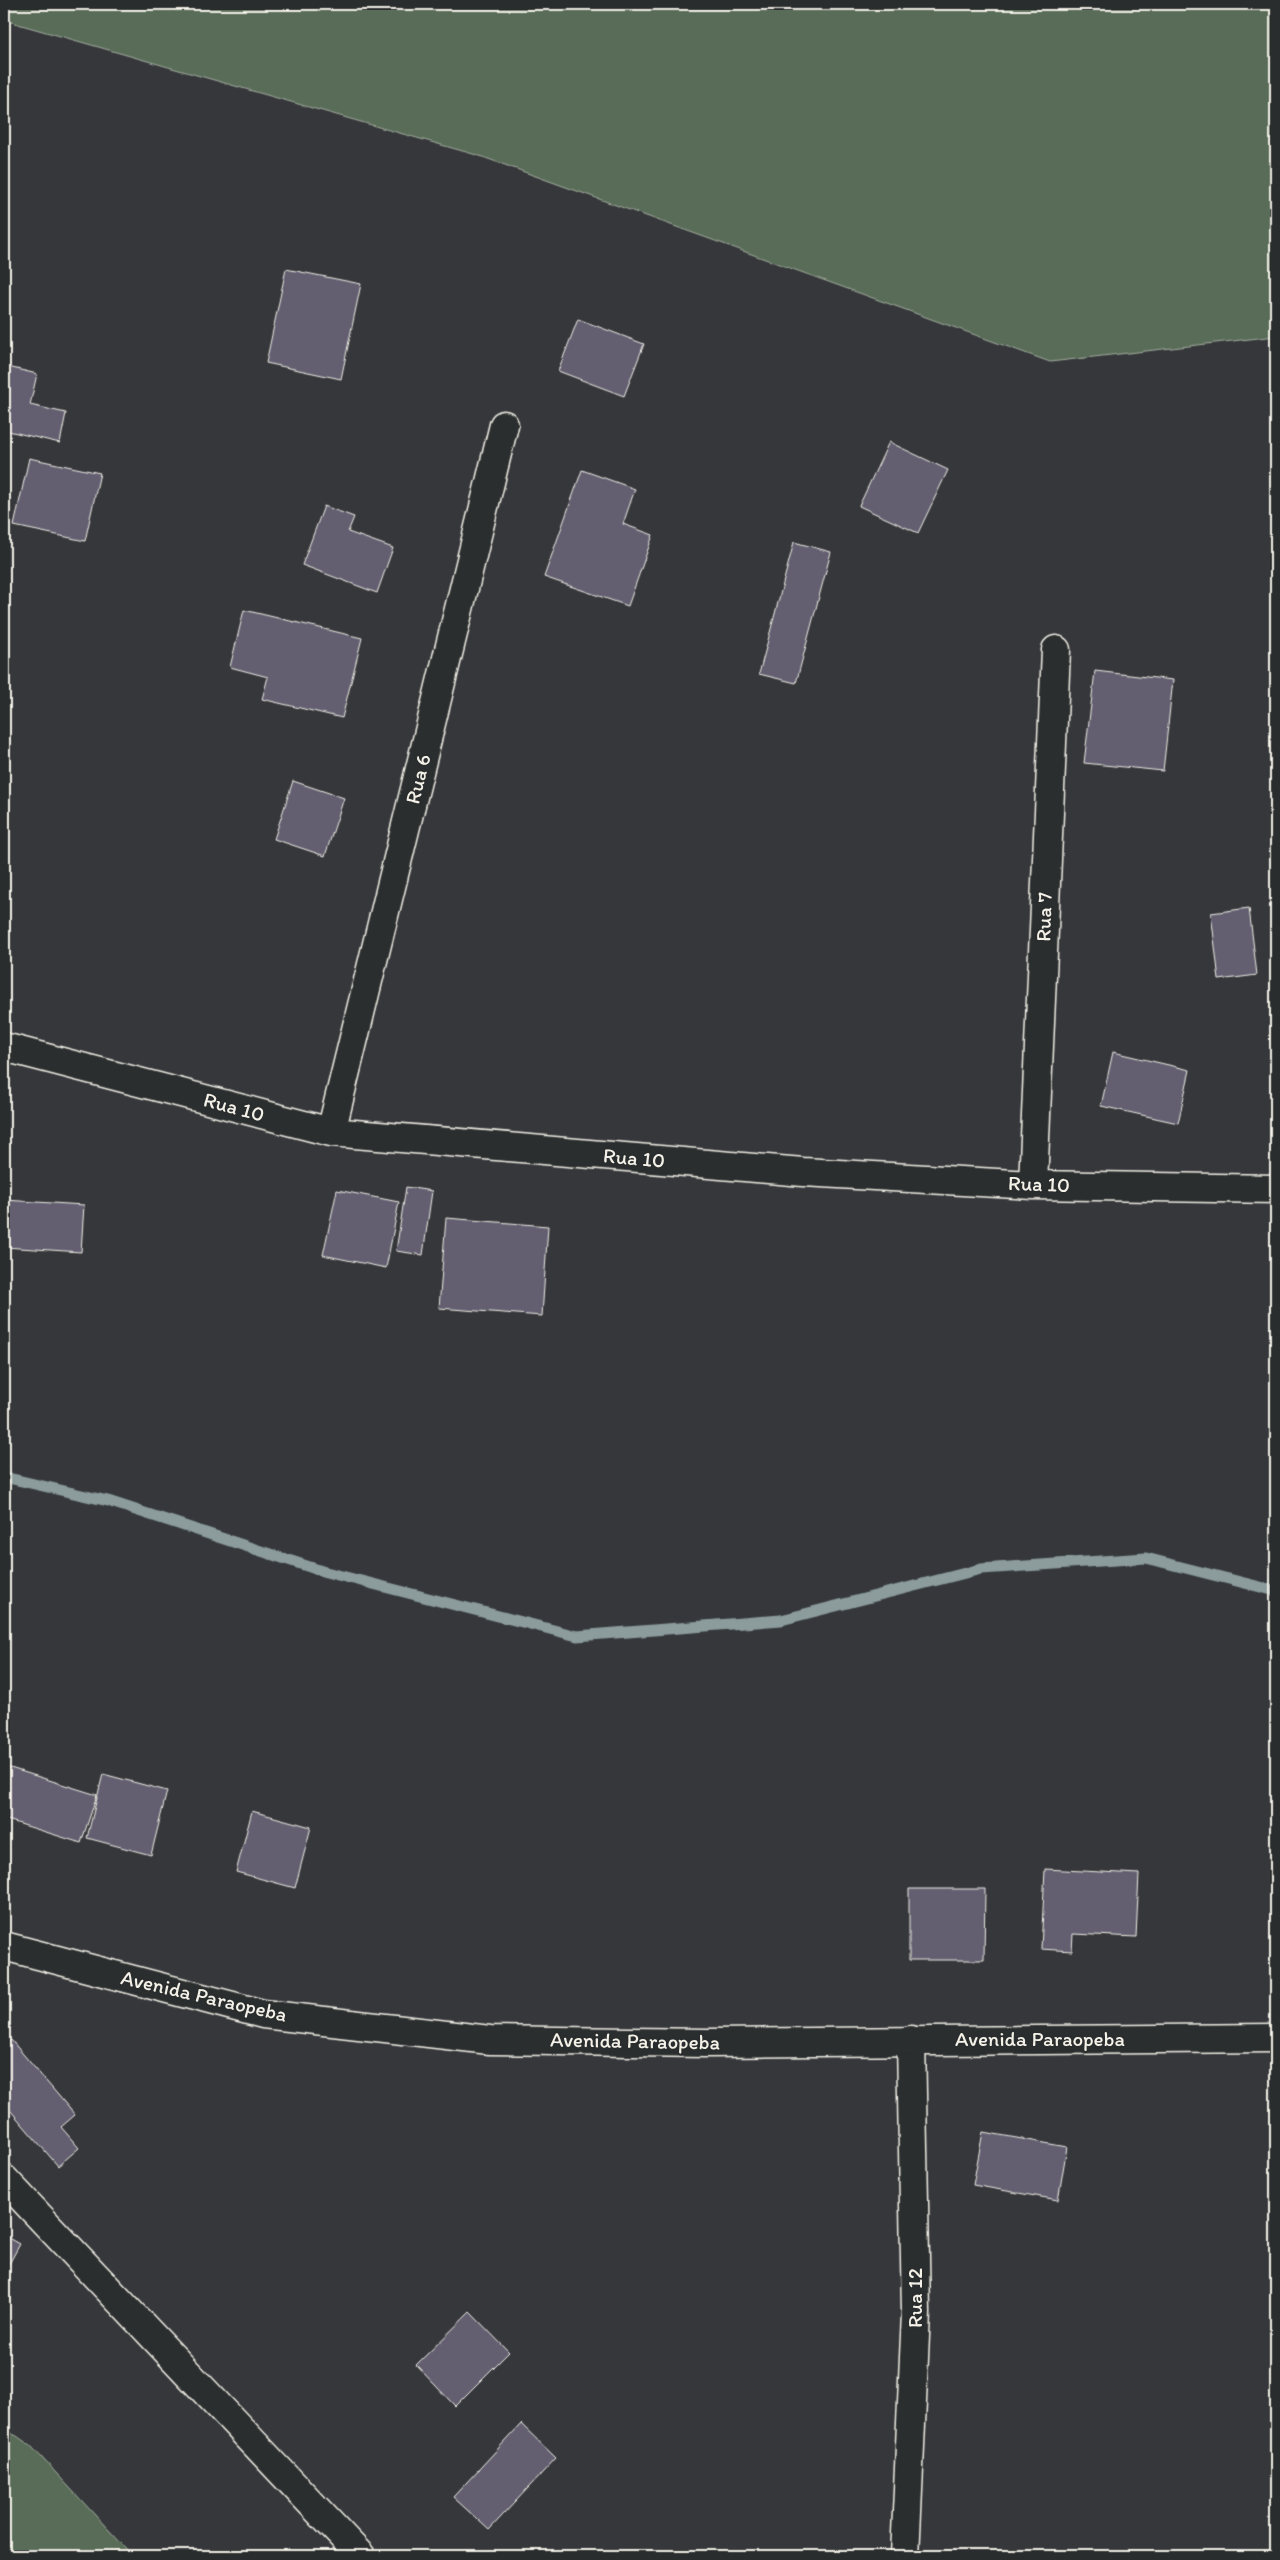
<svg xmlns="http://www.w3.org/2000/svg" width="1280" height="2560" viewBox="0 0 1280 2560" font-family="Itim,sans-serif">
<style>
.green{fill:#586c58;stroke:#a6aea0}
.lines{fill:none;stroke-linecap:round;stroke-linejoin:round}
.stream{stroke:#8c9c9c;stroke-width:11}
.building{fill:#635f71;stroke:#f4f1e8}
.street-casing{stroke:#f4f1e8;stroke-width:31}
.secondary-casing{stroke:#f4f1e8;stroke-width:31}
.street{stroke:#2a2d2e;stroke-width:28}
.secondary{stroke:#2a2d2e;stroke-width:28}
.labels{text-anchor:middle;stroke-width:4;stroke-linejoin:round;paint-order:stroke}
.street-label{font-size:21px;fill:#f4f1e8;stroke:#2a2d2e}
</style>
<rect width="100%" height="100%" fill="#35373b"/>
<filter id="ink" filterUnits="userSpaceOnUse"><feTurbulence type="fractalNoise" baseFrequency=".02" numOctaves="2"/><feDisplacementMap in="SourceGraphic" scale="10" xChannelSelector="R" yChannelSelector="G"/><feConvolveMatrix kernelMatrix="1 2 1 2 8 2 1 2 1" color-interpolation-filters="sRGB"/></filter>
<g filter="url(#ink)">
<path class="green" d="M4 4H1276V336L1050 362 480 156 4 20Z
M4 2427 31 2446 133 2556H4Z"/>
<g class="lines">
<path class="stream" d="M4 1477 108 1501 322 1571 577 1636 781 1620 981 1569 1146 1558 1276 1591"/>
</g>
<path class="building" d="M286 269 361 284 341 379 266 363Z
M578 319 644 344 624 396 558 371Z
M4 366 37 374 30 405 66 413 60 443 4 430Z
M889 442 948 470 918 533 859 506Z
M29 458 100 473 85 541 14 526Z
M582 470 635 489 623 524 653 535 628 606 544 577Z
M324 506 354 517 348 532 393 548 377 593 302 565Z
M794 542 831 552 796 683 759 674Z
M244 610 362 638 342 718 262 699 268 677 230 667Z
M1095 671 1173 680 1163 771 1084 763Z
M293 781 344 798 325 856 274 839Z
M1249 908 1257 975 1219 980 1211 913Z
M1113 1052 1190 1070 1178 1123 1101 1106Z
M406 1187 432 1191 423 1255 396 1251Z
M337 1190 399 1202 386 1268 323 1255Z
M4 1200 84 1205 81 1252 4 1247Z
M446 1218 548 1226 542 1316 439 1308Z
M4 1766 97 1795 81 1843 4 1819Z
M103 1774 167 1791 151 1855 87 1838Z
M252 1811 311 1827 295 1888 236 1872Z
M1045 1869 1139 1874 1136 1937 1073 1934 1072 1951 1041 1949Z
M909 1889H985L984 1960H909Z
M11 2040 75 2115 61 2127 79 2148 58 2166 4 2103V2046Z
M983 2132 1067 2147 1058 2200 973 2185Z
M4 2235 20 2244 4 2273Z
M470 2312 509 2352 455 2406 416 2365Z
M521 2424 556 2458 489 2530 453 2497Z"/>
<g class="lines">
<g class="street-casing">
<path id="street" d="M4 1047 331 1132 803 1172 1033 1185 1276 1189
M331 1132 504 425
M1033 1185 1056 650
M4 2179 361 2556
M905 2556 916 2313 911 2040"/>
</g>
<g class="secondary-casing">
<path id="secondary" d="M4 1946 263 2014 490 2040 706 2043 1276 2038"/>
</g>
<use href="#street" class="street"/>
<use href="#secondary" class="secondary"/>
</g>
</g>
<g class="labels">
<g class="street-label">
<text transform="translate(418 779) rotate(-76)" y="7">Rua 6</text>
<text transform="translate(1044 917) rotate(-88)" y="7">Rua 7</text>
<text transform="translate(234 1107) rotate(15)" y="7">Rua 10</text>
<text transform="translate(634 1158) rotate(5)" y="7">Rua 10</text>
<text transform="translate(1039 1184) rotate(2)" y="7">Rua 10</text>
<text transform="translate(204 1996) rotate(13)" y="7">Avenida Paraopeba</text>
<text x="1040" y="2046">Avenida Paraopeba</text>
<text transform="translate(635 2041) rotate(1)" y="7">Avenida Paraopeba</text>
<text transform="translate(915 2298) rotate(-90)" y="7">Rua 12</text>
</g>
</g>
<rect width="1280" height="2560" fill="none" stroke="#2a2d2e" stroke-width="20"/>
<rect x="10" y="10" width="1260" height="2540" fill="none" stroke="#f4f1e8" stroke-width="2" filter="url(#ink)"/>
</svg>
